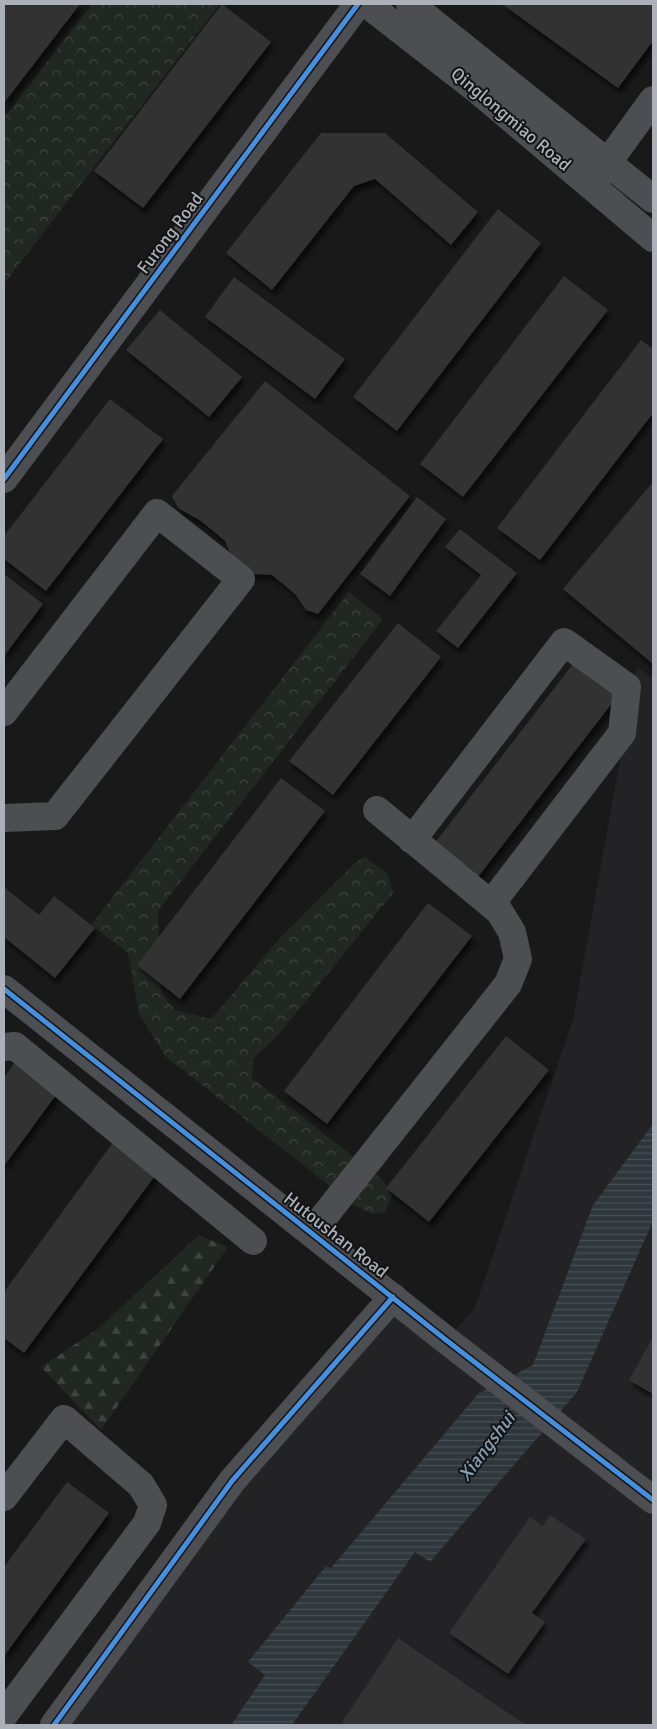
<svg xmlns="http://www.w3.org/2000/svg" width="657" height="1729" viewBox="0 0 657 1729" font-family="Signika,sans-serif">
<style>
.built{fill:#232325}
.forest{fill:url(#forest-firs)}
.park{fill:url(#park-crowns)}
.water{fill:url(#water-rules)}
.building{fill:#323233;filter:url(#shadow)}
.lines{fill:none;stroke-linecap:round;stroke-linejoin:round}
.minor{stroke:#4d4e51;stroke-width:28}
.cycleway-casing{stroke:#131315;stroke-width:8}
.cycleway{stroke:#468fdf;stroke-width:5}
.labels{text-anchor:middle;stroke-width:4;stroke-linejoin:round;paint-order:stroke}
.street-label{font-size:18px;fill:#abb0b9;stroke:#131315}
.water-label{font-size:19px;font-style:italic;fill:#839fb2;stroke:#131315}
</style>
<defs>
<pattern id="forest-firs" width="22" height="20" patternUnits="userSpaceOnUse" patternTransform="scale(1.25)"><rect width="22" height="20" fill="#212721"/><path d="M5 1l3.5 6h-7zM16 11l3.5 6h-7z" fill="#3f443f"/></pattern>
<pattern id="park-crowns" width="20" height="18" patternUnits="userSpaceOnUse" patternTransform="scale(1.25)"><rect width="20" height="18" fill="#212721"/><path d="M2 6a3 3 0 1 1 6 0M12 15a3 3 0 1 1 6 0" fill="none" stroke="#3f443f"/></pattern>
<pattern id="water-rules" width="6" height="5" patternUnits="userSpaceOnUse" patternTransform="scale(1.25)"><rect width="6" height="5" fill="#2e373c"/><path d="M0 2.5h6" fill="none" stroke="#4a5156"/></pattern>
<filter id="shadow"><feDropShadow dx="3" dy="5.5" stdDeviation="2.5" flood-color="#0009"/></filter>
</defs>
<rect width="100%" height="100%" fill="#191919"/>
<path class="built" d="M637 666 653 679V1725H54L393 1297 446 1339 474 1310 573 1020Z"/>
<path class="forest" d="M199 1235 228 1247 101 1430 41 1367 99 1328Z"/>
<path class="park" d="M92 4H220L4 284V118Z
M349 592 383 619 158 911 161 993 175 1010 211 1019 280 938 356 862 365 857 388 874 393 893 279 1034 253 1059 252 1078 381 1178 392 1196 385 1212 373 1214 355 1206 165 1056 139 1014 128 953 91 925Z"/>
<path class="water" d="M653 1124V1221L577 1392 430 1562 415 1552 292 1725H231L265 1675 248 1662 326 1566 331 1568 478 1394 533 1365 593 1205Z"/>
<path class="building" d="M4 4H80L4 103Z
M222 4 271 42 143 208 94 171Z
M502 4H653V41L618 88Z
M321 133H385L478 212 451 245 375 179 354 186 272 290 226 253Z
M498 209 541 243 397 431 353 397Z
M564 276 608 310 463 497 420 464Z
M234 277 345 359 315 399 205 317Z
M160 310 242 377 209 417 126 350Z
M641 340 653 349V413L540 560 497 528Z
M265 381 410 496 318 614 306 610 295 594 272 575 251 574 234 562 225 541 201 521 178 508 172 496Z
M110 399 163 439 46 591 4 559V536Z
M653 482V664L563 589Z
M417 497 446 519 390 596 360 574Z
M460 529 517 573 458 648 436 631 481 575 445 547Z
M4 574 43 604 4 656Z
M398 623 441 657 333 795 289 761Z
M576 660 619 694 475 881 431 848Z
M281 778 325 811 180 999 137 965Z
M4 887 39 915 54 896 95 928 55 978 4 937Z
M428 903 472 936 327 1124 284 1091Z
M506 1036 549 1070 429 1222 386 1188Z
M16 1060 59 1091 4 1166V1078Z
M117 1137 160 1169 24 1353 4 1338V1292Z
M653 1337V1394L629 1380Z
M67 1482 109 1513 4 1656V1567Z
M550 1515 586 1539 532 1613 545 1622 508 1674 449 1633 530 1517 543 1526Z
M398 1638 526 1725H347L342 1722Z"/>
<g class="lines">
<path class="minor" d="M367 4 480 92 653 238
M410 4 653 199
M598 176 653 100
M4 479 358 4
M4 712 157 513 241 579 55 816 4 818
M412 840 564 642 627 687 622 733 491 904
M4 989 446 1340 653 1500
M4 1047 15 1046 253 1241
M311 1233 508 984 518 959 512 932 499 911 377 810
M4 1497 64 1419 141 1485 153 1505 147 1523 4 1715
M54 1725 232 1481 393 1297"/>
<g class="cycleway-casing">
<path id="cycleway" d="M4 479 358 4
M4 989 446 1340 653 1500
M54 1725 232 1481 393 1297"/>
</g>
<use href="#cycleway" class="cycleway"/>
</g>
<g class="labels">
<g class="street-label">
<text transform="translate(511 119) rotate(40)" y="6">Qinglongmiao Road</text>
<text transform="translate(170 233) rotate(-53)" y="6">Furong Road</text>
<text transform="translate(336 1235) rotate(38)" y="6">Hutoushan Road</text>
</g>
<g class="water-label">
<text transform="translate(486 1446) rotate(-53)" y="7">Xiangshui</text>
</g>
</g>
<rect width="657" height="1729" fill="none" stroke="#abb0b9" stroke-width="10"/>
</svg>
